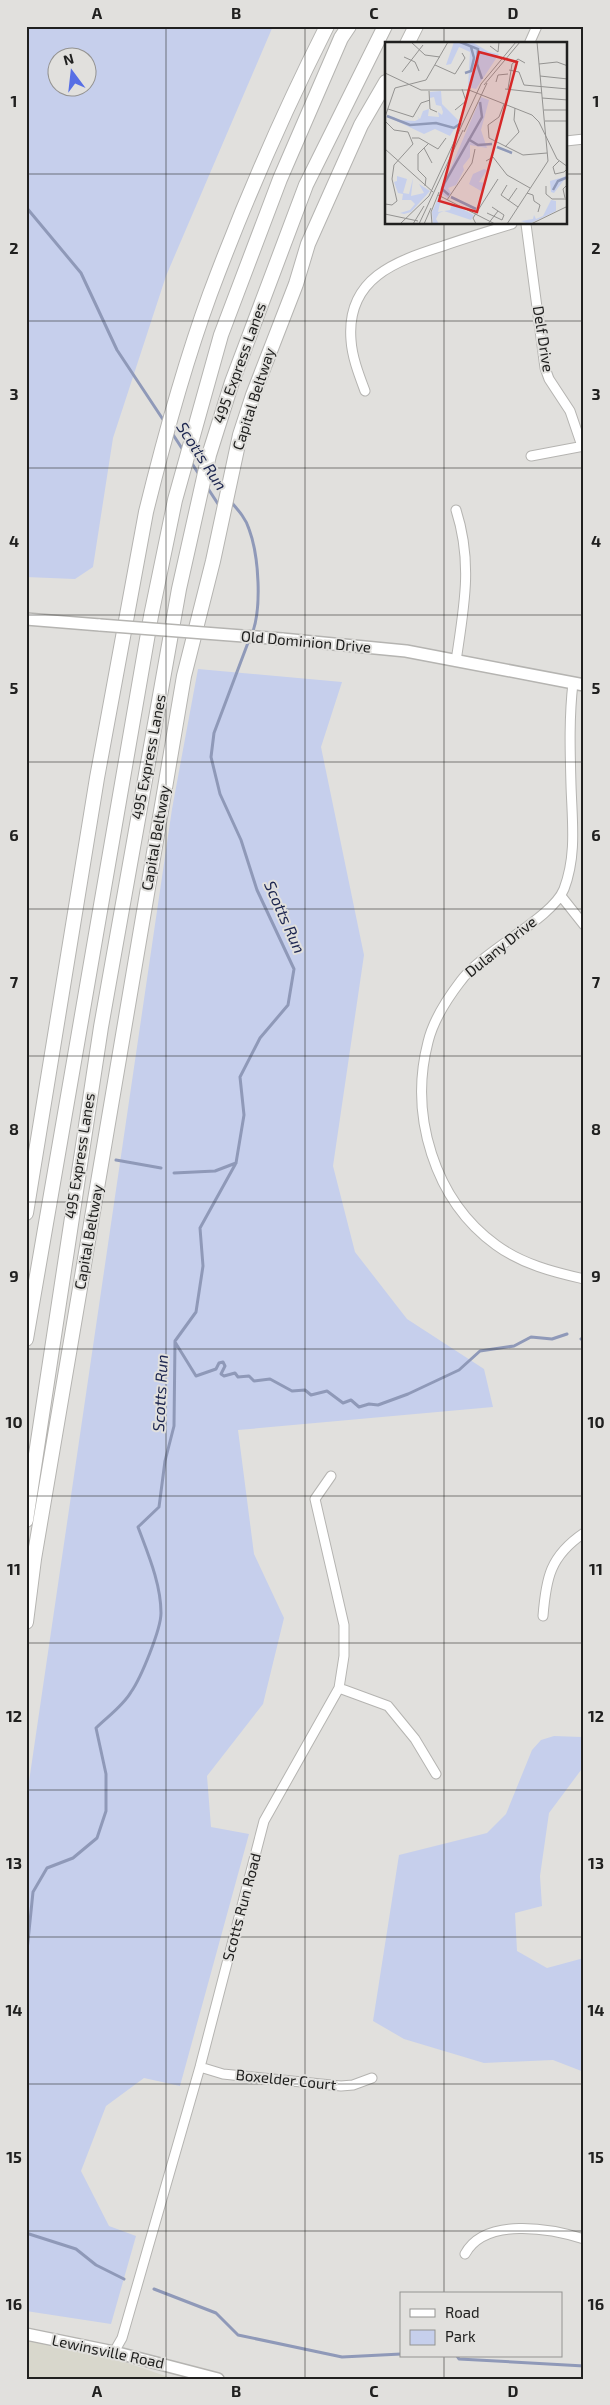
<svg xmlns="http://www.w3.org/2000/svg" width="610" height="2405" viewBox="0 0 610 2405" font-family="'Exo 2',sans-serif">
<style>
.built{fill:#d8d7cc}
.green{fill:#c6cfec;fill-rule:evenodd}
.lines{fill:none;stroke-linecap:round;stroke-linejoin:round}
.stream{stroke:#8f99b8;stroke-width:3}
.minor-casing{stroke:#b5b4b1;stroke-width:11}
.major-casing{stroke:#b5b4b1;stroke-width:14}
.highway-casing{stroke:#b5b4b1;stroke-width:16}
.minor{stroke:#fff;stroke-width:9}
.major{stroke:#fff;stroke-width:11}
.highway{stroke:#fff;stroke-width:14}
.major-bridge-casing{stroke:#b5b4b1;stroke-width:14;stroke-linecap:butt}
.major-bridge{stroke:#fff;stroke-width:11}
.grid{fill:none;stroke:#20201f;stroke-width:1;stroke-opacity:0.55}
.labels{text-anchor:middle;stroke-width:4;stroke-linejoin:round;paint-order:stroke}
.street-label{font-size:15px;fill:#20201f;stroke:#e1e0dd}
.water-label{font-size:16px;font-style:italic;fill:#1c254f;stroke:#e1e0dd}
.inset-river{fill:none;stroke:#8f99b8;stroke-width:2.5}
.inset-road{fill:none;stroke:#949391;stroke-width:1}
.view{fill:#d62828;fill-opacity:0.15;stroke:#d62828;stroke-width:2.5}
.inset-edge{fill:none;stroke:#20201f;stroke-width:2.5}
.neatline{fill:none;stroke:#20201f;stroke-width:2}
.grid-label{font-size:16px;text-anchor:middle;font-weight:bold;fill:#20201f}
</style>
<rect width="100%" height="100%" fill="#e1e0dd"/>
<path class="built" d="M26 2338 78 2346 174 2379H26Z"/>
<path class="green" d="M26 26H273L166 276 113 438 93 567 75 579 26 577ZM58 58H88V88H58Z
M198 669 342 682 321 747 364 955 333 1166 355 1252 407 1319 484 1369 493 1407 238 1430 254 1554 284 1618 263 1704 207 1776 211 1827 249 1834 180 2086 144 2078 106 2106 81 2171 109 2226 136 2236 111 2324 26 2311V1802L172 809Z
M554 1736 581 1737 584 1740V1766L549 1813 540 1876 542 1906 515 1913 517 1951 547 1968 584 1958V2072L553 2060 484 2063 404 2039 373 2021 399 1855 487 1833 506 1814 532 1750 541 1740Z"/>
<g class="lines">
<path class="stream" d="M26 207 81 273 117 350 164 421
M172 433 183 450
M191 462 200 476
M207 487 220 507
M229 504 232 503C239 511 246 519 249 529 259 556 262 608 252 634
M116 1160 161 1168
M174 1173 215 1171 236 1163
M581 1339 584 1338
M175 1342 196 1376 216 1369 219 1363 223 1362 225 1366 221 1374 224 1376 235 1373 238 1377 249 1376 254 1381 270 1379 292 1391 305 1390 311 1395 327 1391 343 1403 351 1400 359 1407 369 1404 378 1405 408 1394 459 1370 480 1351 514 1346 531 1337 552 1339 567 1334
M26 1960 33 1892 47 1868 73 1858 97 1838 106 1811V1774L96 1728C107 1717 123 1706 131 1692 141 1678 161 1629 161 1613 161 1584 148 1554 138 1527L159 1507 165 1461 174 1426 175 1341 196 1312 203 1266 200 1228 236 1163 244 1115 240 1077 260 1038 288 1005 294 969 257 890 241 840 220 794 211 757 214 733 249 640
M26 2233 76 2249 96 2265 124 2279
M154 2289 216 2313 238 2335 342 2357 401 2354
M457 2356 459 2359 584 2366"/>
<g class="minor-casing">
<path id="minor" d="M529 44 537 26
M566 141 584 139
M526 224 545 368 549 379 570 411 582 446
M365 391C359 375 352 357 351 340 346 278 396 261 443 246 466 238 489 231 512 224
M531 456 584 446
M456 510C473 563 464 607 456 661
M573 683C569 717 570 750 571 785 572 820 577 855 564 889 552 919 483 950 460 982 447 999 433 1021 428 1042 409 1115 434 1200 496 1245 522 1264 553 1272 584 1279
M561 896 584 925
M543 1616C546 1578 550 1556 584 1533
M339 1688 388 1706 415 1739 436 1774
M200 2067 223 2074 341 2086 353 2085 372 2078
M465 2254C485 2217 550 2228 584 2239
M114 2352 122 2338 200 2067 264 1821 339 1688 344 1656V1625L315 1499 331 1476"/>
</g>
<g class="major-casing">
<path id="major" d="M26 619 100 625
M282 639 406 651 584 685
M26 2334 114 2352 218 2379"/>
</g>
<g class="highway-casing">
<path id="highway" d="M407 44 416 26
M26 1213 97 778 146 512C164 439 184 365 210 294 244 203 283 113 327 26
M26 1339 151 616 175 500 221 335 280 179 341 38 349 26
M26 1520 101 1027 179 589 209 455 232 382 306 185 385 26
M26 1622 34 1559 184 676 213 561 240 435 253 395 296 284 308 244 361 125 386 82"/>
</g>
<use href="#minor" class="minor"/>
<use href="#major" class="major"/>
<use href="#highway" class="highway"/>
<g class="major-bridge-casing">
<path id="major-bridge" d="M100 625 282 639"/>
</g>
<use href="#major-bridge" class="major-bridge"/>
</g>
<path class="grid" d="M166 26V2379M305 26V2379M444 26V44M26 174H386M566 174H584M444 224V2294M26 321H584M26 468H584M26 615H584M26 762H584M26 909H584M26 1056H584M26 1202H584M26 1349H584M26 1496H584M26 1643H584M26 1790H584M26 1937H584M26 2084H584M26 2231H584M444 2356V2379"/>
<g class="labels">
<g class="street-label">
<text transform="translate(543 339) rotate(81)" y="5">Delf Drive</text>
<text transform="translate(240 363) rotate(-70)" y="5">495 Express Lanes</text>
<text transform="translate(254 399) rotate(-72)" y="5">Capital Beltway</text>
<text transform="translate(306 642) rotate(5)" y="5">Old Dominion Drive</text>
<text transform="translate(149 757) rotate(-79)" y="5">495 Express Lanes</text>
<text transform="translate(156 838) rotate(-80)" y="5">Capital Beltway</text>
<text transform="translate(501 947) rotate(-39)" y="5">Dulany Drive</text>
<text transform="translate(80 1156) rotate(-81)" y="5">495 Express Lanes</text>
<text transform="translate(89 1237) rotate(-80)" y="5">Capital Beltway</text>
<text transform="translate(242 1907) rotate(-75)" y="5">Scotts Run Road</text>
<text transform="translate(286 2080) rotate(6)" y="5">Boxelder Court</text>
<text transform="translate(108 2352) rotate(12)" y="5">Lewinsville Road</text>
</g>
<g class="water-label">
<text transform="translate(202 456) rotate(57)" y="6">Scotts Run</text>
<text transform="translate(285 917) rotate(66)" y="6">Scotts Run</text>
<text transform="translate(160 1393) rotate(-87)" y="6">Scotts Run</text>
</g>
</g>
<g transform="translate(385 42)">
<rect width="182" height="182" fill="#e1e0dd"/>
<path d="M69 0H87L104 10 114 12 91 47 83 45 85 10 74 5 66 22 61 23ZM56 49 57 62 74 79 65 94 50 87 39 92 1 74 9 75 11 72 9 75 13 78 30 79 34 77 32 74 35 77 38 69 44 67 43 74 54 75 53 70 57 73 58 70 56 64 51 63 49 55 45 56V50ZM96 55 104 58 96 88 102 106 85 103V115L78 124 79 128 71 143 63 146 66 151 63 156 55 151ZM99 127 102 128 94 140 101 141 96 149 84 142 88 132ZM12 134 22 137 18 151 24 152 28 136 26 154 39 151 34 142 45 149 26 170 19 172 15 171 25 168 30 162 26 158H17L18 152 13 151 9 140 12 139ZM182 134 169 151 166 150 165 139ZM53 157H56L53 170 65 168 67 162 89 173 86 178 59 169 54 171 51 177 54 182H48L47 170ZM166 158 171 159V169L144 182 136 179 148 177 149 173 151 177 158 174Z" fill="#c6cfec"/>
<path class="inset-river" d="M75 0 93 7 92 22 97 37M80 31 86 29 89 16 86 5M2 74 25 83 51 81 69 86 76 81M83 97 93 103 107 102M112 105 127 111M168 148 173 139 183 135M64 153 57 147 59 142 97 75 95 60M66 155 91 167"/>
<path class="inset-road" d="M26 0 40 13 55 15M105 4 113 10 114 0M19 15 30 20 34 29M154 22 172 20 183 24M50 23 70 32 80 16 77 11M124 28 134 30 139 43 183 47M17 30 38 3M0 31 36 48H84L147 73 154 80 172 117 183 125M155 34 183 37M111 40 113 33 123 32M99 43 135 0M120 47 157 51M123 47 127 22 133 17 140 21M44 49 45 67 52 70M157 56 183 58M119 62 114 75 103 83 104 96 138 113 162 111M3 67 28 75 36 61 45 58M70 68 81 59 77 47M159 68H183M0 75 10 46 41 38 63 0M0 79 9 88 23 90 28 102 9 123 7 137 12 159 7 163 0 162M160 79H183M79 90 102 41M27 96H34L53 107 61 96M120 105 134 90 129 78 130 66M39 106 47 121M0 107 48 150M101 119 108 115 122 133 145 146M174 119 168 125 170 132 179 130 183 126M122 143 116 153 133 165M40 144 41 136 33 128V112L44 101M161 144V152L167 157H183M142 151 148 153 149 159 155 163 153 170M53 153 110 182M180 156 178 147 183 142M62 158 87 121 90 107M123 159 132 146M102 171 117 178 119 173 107 165M0 172 33 179M15 182 44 154 96 42 131 0M28 182 39 164M34 182 78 88M39 182 46 166M47 182 46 170 54 150M91 182 88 176 113 137M103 182 113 169M122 182 163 119 152 0M146 182 183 164"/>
<path class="view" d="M94 10 132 20 92 170 54 159Z"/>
<rect width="182" height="182" class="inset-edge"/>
</g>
<rect width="610" height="2405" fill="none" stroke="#e1e0dd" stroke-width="55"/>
<rect x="400" y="2292" width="162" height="65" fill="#e1e0dd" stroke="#949391"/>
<rect x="410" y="2309" width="25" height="8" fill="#ffffff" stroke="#949391"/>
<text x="445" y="2318" font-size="15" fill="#20201f">Road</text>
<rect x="410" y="2330" width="25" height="15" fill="#c6cfec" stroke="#949391"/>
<text x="445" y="2342" font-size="15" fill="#20201f">Park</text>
<g transform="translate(72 72) rotate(345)"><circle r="24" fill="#e1e0dd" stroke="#949391"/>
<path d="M0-4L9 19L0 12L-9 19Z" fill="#576fe5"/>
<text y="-8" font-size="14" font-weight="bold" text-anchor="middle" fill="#20201f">N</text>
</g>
<rect x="28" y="28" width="554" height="2350" class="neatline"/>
<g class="grid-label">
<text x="97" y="19">A</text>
<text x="236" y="19">B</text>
<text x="374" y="19">C</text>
<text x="513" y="19">D</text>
<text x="14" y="107">1</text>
<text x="596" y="107">1</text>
<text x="14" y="254">2</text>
<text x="596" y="254">2</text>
<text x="14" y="400">3</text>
<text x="596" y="400">3</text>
<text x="14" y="547">4</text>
<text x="596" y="547">4</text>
<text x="14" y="694">5</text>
<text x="596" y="694">5</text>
<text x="14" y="841">6</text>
<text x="596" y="841">6</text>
<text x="14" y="988">7</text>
<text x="596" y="988">7</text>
<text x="14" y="1135">8</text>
<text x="596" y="1135">8</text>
<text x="14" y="1282">9</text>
<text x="596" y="1282">9</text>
<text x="14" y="1428">10</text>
<text x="596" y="1428">10</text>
<text x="14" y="1575">11</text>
<text x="596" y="1575">11</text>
<text x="14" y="1722">12</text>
<text x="596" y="1722">12</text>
<text x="14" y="1869">13</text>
<text x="596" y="1869">13</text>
<text x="14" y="2016">14</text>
<text x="596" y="2016">14</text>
<text x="14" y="2163">15</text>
<text x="596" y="2163">15</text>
<text x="14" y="2310">16</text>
<text x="596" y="2310">16</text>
<text x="97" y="2397">A</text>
<text x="236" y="2397">B</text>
<text x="374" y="2397">C</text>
<text x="513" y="2397">D</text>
</g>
</svg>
